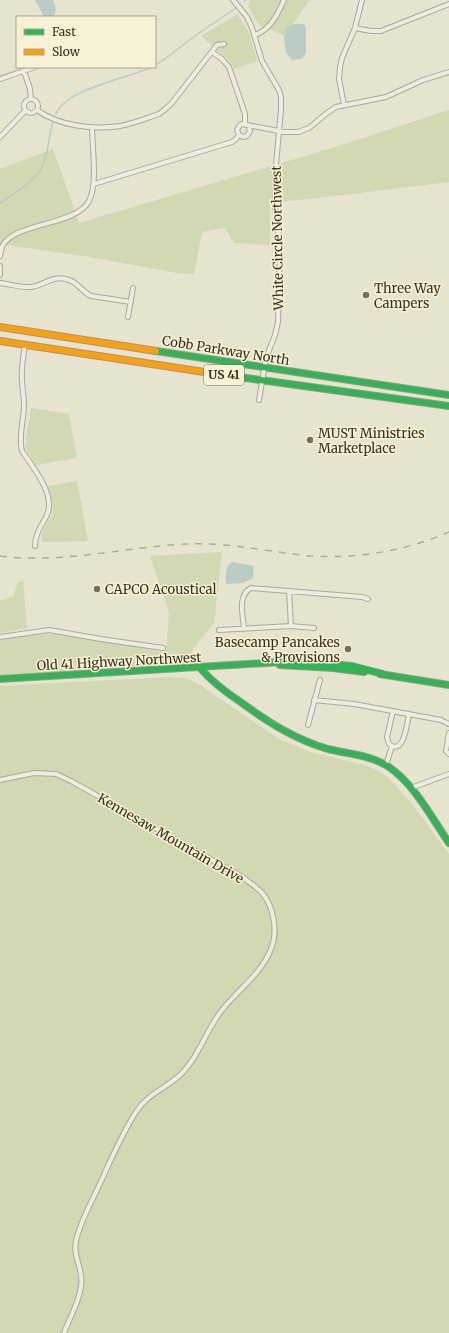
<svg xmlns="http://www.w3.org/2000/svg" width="449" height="1333" viewBox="0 0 449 1333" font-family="Merriweather,serif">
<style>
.green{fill:#d2d8b1}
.water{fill:#bacdc4}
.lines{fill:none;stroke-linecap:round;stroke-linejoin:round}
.stream{stroke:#bacdc4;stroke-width:1.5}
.street-casing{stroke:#aca797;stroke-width:6}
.fast-casing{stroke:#9b9788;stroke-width:8}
.slow-casing{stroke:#9b9788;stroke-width:8}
.street{stroke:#eeece1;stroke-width:4}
.fast{stroke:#30b455;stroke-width:6}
.slow{stroke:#ff9f0a;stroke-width:6}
.rail{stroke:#aeaba1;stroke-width:1.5;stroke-dasharray:7 7;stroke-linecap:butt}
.poi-dot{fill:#776f5d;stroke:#f7f2d5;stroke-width:1.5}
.labels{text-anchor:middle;stroke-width:3;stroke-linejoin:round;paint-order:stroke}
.shield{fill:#f7f2d5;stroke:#736a56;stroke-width:1}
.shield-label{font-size:12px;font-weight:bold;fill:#3b301f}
.street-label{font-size:13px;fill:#3b301f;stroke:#f7f2d5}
.poi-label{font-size:13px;fill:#3b301f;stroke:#f7f2d5;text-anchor:start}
</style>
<rect width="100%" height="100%" fill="#e6e3cf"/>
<path class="green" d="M250 0H310L284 36 258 24 248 6Z
M238 14 249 33 257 61 235 69 228 59 201 36Z
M449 110V182L343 195 270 203V245L234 243 225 228 202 232 194 274 177 273 90 257 0 244V169L53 149 79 223 329 149Z
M31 408 69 414 77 458 36 465 26 449V437Z
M77 481 88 541 42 542V533L52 515 53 505 48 486Z
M222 552 214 623 193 649 192 657 190 661 181 666 0 675V640L31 635 53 634 137 647 166 653 169 612 150 556Z
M23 581 27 628 0 633V601L14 596 17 583Z
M170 677 186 678 197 683 279 739 310 752 365 765 377 770 388 777 412 804 449 854V1333H0V686Z"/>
<path class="water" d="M35 0H53L56 9 54 16 44 17Z
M294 24H304L306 28V54L301 59 292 60 286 53 284 39 285 30 288 26Z
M232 562 254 566 253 578 243 583 226 584C226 576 224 567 232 562Z"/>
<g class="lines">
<path class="stream" d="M244 2 246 0
M155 65C167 59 176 50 188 41 203 30 220 19 236 8
M56 114C65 89 129 78 152 67
M0 203C14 194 34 182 42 167 49 154 48 136 53 122"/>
<g class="street-casing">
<path id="street" d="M233 0 247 17 252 28 262 61 279 90 281 97V109L276 165 275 208 280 244 278 322 275 335 266 358 259 400
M355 28 371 31H381L449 4
M255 35C270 30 278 14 284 0
M212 52 222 59 229 67 245 114V124
M24 71 30 89 31 99
M0 79 35 67
M24 106a7 7 0 1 1 14 0a7 7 0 1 1-14 0Z
M344 105 339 79 340 67 342 58 355 28 362 0
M37 110C59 126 93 130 120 126 133 124 147 118 159 114L163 111 171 104 217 45 224 44
M239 135 237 130 240 125 242 124 284 132H298L309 128 327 113 336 107 386 97 423 80 449 72
M239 135 243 137 247 136 250 131 249 127
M0 137 25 111
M94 184 232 142 235 140 239 135
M0 256C1 252 1 248 3 245 16 222 76 226 89 201 98 184 92 147 92 127
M0 266V275
M0 283C10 284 21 288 31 287 43 286 53 275 66 279 77 281 81 291 91 296L131 302
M128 317 133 288
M25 345C23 357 21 368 22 380 22 388 24 396 24 405 24 420 18 436 22 451 33 467 56 495 47 515 42 526 35 533 35 546
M289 591 291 626
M244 628C243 616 237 595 251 588L362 597 368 599
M219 630 291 626 314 628
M0 637 49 630 101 639 163 648
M314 700 354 704 441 720 449 724
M393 711 387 737 389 744C404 756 407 724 409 714
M308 725 320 680
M449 733 446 751 449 754
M386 765 392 746
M0 780 34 773 56 774 71 781 244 878C250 883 258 888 263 894 274 908 278 932 271 949 261 974 239 989 222 1010 206 1030 199 1057 180 1075 165 1089 147 1094 136 1112 121 1135 110 1162 98 1188 90 1205 80 1222 76 1241 73 1255 80 1263 81 1276 84 1293 70 1317 64 1333
M411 788 449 774"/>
</g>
<g class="fast-casing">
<path id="fast" d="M156 351 449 395
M224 375 449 406
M280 665 333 668 364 672
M200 668C212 682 227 693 242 703 268 722 296 740 328 749 348 754 371 755 389 767 414 784 432 818 449 843
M380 674 449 685
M0 679 298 661 352 666 383 674"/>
</g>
<g class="slow-casing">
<path id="slow" d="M0 327 156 351
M0 341 224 375"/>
</g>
<use href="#street" class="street"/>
<use href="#fast" class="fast"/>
<use href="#slow" class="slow"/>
<path class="rail" d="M0 556C63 564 124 547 187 544 228 542 269 552 310 556 358 559 405 551 449 532"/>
</g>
<g class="poi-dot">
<circle cx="366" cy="295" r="4"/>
<circle cx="310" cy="440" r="4"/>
<circle cx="97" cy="589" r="4"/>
<circle cx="348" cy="649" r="4"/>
</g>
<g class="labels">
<rect class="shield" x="204" y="365" width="40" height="20" rx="3"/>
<g class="shield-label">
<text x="224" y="379">US 41</text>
</g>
<g class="street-label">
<text transform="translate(277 238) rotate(-91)" y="5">White Circle Northwest</text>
<text transform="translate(226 350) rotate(9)" y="5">Cobb Parkway North</text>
<text transform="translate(119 661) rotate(-3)" y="5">Old 41 Highway Northwest</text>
<text transform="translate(171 838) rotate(30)" y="5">Kennesaw Mountain Drive</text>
</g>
<g class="poi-label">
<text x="374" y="293">Three Way<tspan x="374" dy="15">Campers</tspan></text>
<text x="318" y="438">MUST Ministries<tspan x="318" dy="15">Marketplace</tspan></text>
<text x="105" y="594">CAPCO Acoustical</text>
<text x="340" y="647" text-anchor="end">Basecamp Pancakes<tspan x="340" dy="15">&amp; Provisions</tspan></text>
</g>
</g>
<rect x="16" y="16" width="140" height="52" fill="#f7f2d5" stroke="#aca48c"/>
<rect x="24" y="29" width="20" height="6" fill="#30b455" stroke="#aca48c"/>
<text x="52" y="36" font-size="12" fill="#3b301f">Fast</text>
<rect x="24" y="49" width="20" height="6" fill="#ff9f0a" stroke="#aca48c"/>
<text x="52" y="56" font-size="12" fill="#3b301f">Slow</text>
</svg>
